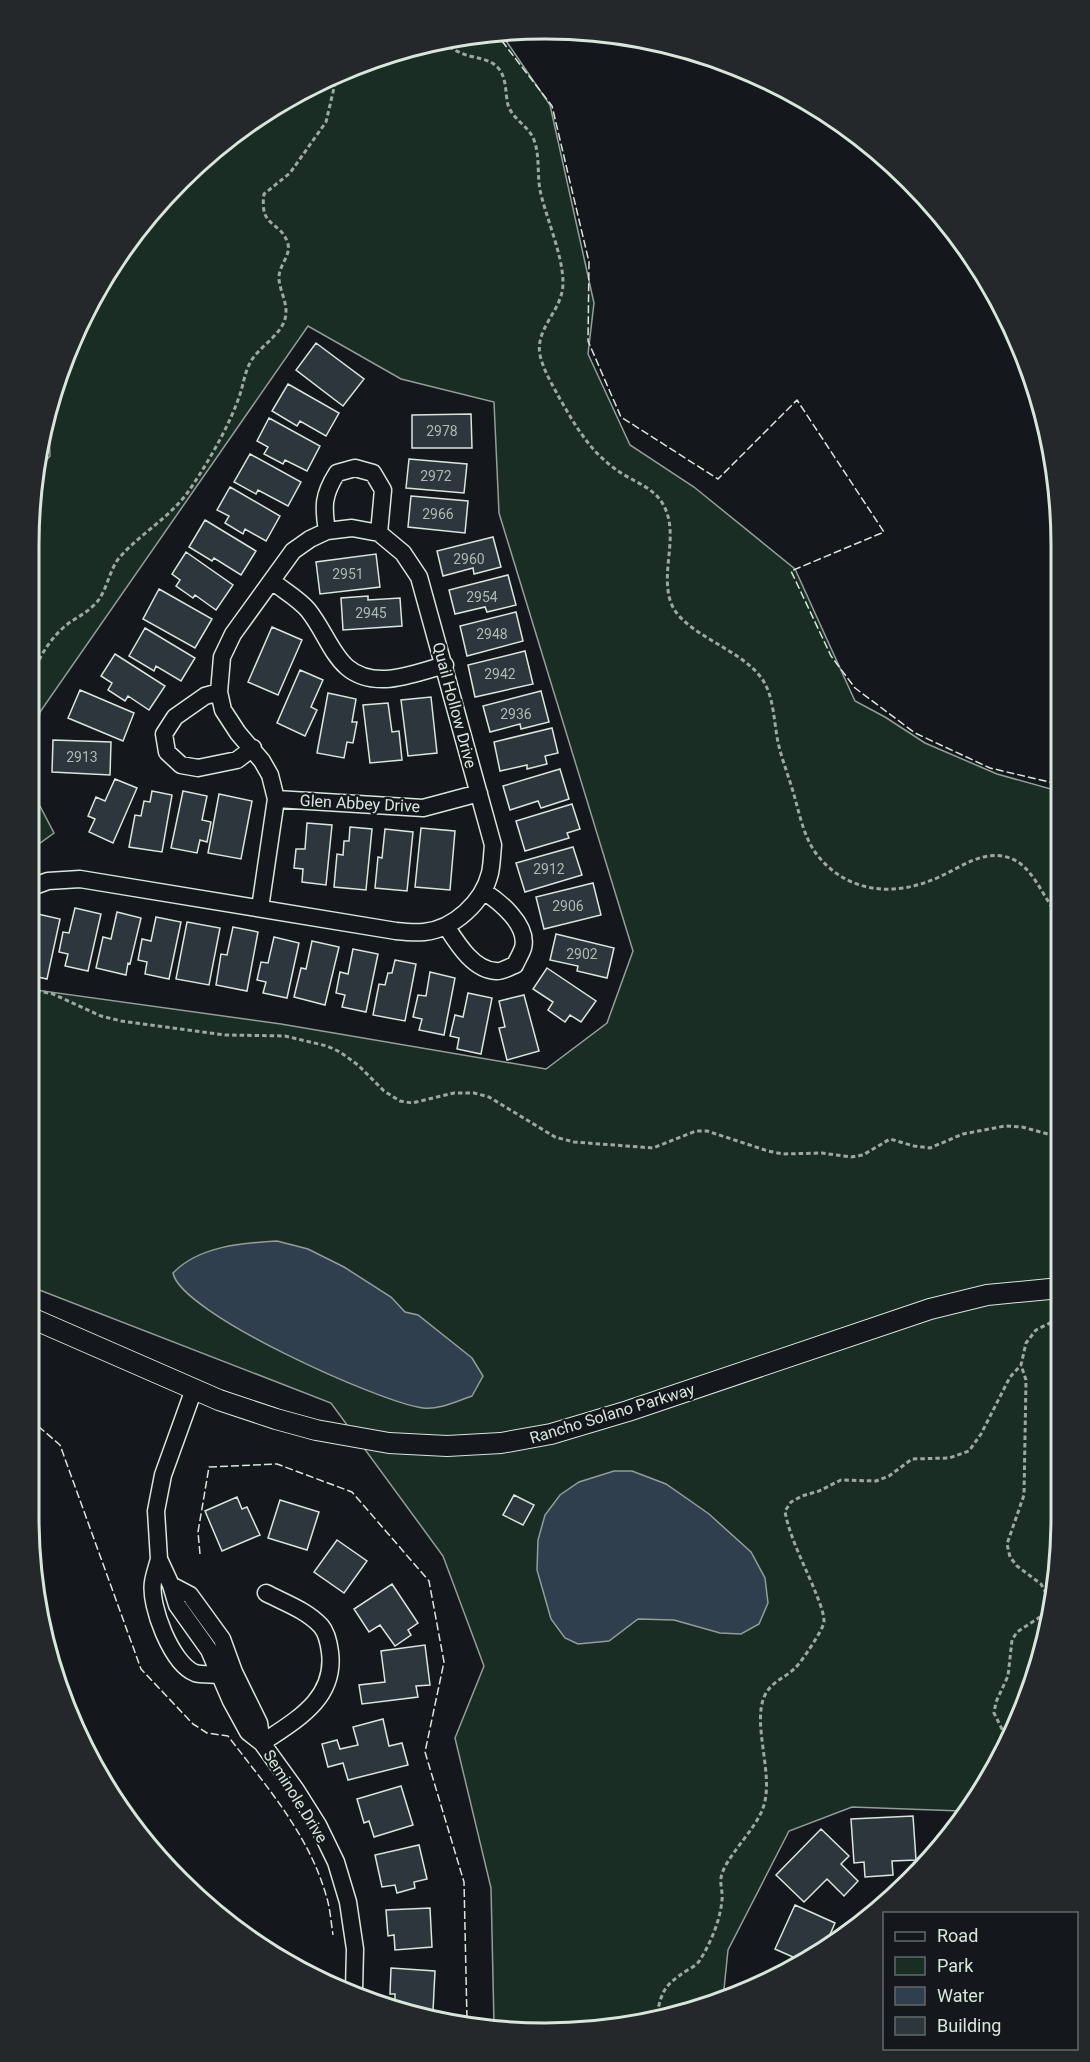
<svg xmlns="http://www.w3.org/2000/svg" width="1090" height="2062" viewBox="0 0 1090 2062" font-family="Roboto,sans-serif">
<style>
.green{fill:#1a2d24;stroke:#939e99;stroke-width:1.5}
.water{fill:#2f3f4d;stroke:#939e99;stroke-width:1.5}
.building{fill:#2c363c;stroke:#d8e6dc;stroke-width:1.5}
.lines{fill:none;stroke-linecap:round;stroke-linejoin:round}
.minor-casing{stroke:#d8e6dc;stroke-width:19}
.tertiary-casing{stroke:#d8e6dc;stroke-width:22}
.path{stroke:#9da8a2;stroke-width:3;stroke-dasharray:4.5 3;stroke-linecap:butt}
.minor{stroke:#14181c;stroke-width:16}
.tertiary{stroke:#14181c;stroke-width:20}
.fence{stroke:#d8e6dc;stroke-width:1.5;stroke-dasharray:8 3;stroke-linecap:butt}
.labels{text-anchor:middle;stroke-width:4.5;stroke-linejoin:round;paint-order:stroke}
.number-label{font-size:14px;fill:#adbab4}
.street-label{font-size:16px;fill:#d8e6dc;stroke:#14181c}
.rim{fill:none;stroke:#d8e6dc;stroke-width:3}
</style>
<rect width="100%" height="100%" fill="#14181c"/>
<path class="green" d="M500 32 550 105 594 303 588 354 630 445 694 487 795 569 855 701 885 717 925 743 997 774 1058 791 1060 1550 1044 1650 1008 1746 961 1811 852 1807 789 1831 728 1950 723 1999 579 2032 494 2024 491 1888 455 1738 484 1666 443 1556 331 1403 29 1286V989L281 1024 546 1069 607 1023 633 951 499 513 494 402 401 379 308 326 40 712 29 779 30 512 36 472 50 456 48 408 82 316 135 230 205 156 287 98 379 56 478 33Z
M29 785 54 833 29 851Z"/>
<path class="water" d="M277 1241 308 1249 344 1267 391 1297 405 1312 418 1315 472 1358 483 1376 472 1396C457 1401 439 1410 423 1408 381 1403 180 1313 173 1273 199 1246 242 1243 277 1241Z
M614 1471H632L666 1484 709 1514 751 1552 765 1578 768 1603 759 1624 741 1634 720 1633 674 1620 638 1619 609 1641 578 1644 565 1638 551 1619 537 1570 538 1540 545 1515 560 1495 579 1482Z"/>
<path class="building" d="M316 343 364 379 343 406 296 370Z
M288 384 339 413 326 436 300 421 297 426 272 411Z
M471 414 472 448H412V415Z
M269 418 320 446 307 471 285 460 283 464 264 454 268 447 257 441Z
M250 454 301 482 288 506 258 490 256 494 234 482Z
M409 459 467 464 464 493 406 488Z
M230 487 280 516 266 541 245 529 243 534 225 523 229 516 217 510Z
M411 496 468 501 465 533 408 527Z
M205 520 256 551 241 575 214 558 212 561 189 547Z
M493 537 501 567 474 574 473 568 443 576 437 551Z
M186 552 233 585 216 610 195 595 193 598 176 586 180 580 172 574Z
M376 554 380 587 320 594 316 562Z
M508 575 516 605 487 612 485 607 455 614 449 590Z
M159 589 212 619 195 648 143 619Z
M368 596V600L400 598 402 626 343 630 341 598Z
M516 612 523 641 467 656 460 626Z
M272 627 302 640 278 695 248 682Z
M145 628 195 658 181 681 156 666 154 671 129 656Z
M525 651 533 684 475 697 468 665Z
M115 654 165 686 149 710 128 696 125 701 108 690 112 683 101 676Z
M300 670 323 680 311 707 317 710 305 736 277 723Z
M80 690 134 713 123 741 68 718Z
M541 691 549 722 521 729 520 724 490 732 483 706Z
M328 693 356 699 352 722H357L353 743 347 742 344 758 317 753Z
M431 697 437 753 408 756 401 700Z
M388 703 392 732 399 731 402 760 370 763 363 705Z
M552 728 558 753 545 756 547 764 527 769V765L500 771 494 742Z
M53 740 111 742 110 775 52 772Z
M560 769 569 799 541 808 538 801 510 810 503 786Z
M115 779 137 788 113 843 89 832 95 819 88 816 96 797 105 801Z
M152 791 172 795 162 852 129 847 135 815 141 816 144 801 150 802Z
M183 791 207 796 202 820 211 822 207 842 200 840 197 853 171 848Z
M219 794 252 801 241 859 208 853Z
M572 804 580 829 567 833 569 838 525 851 516 821Z
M307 823 332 825 326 885 302 882 303 869 294 868 296 849H305Z
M350 827 372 829 366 890 334 887 337 854 343 855 344 841H349Z
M421 828 455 831 450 890 415 887Z
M385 829 413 832 407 891 375 888 378 857 382 858Z
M573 847 582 875 525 892 516 863Z
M593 883 601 915 544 929 536 897Z
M75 908 101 914 88 971 65 966 68 954 59 952 63 932 69 933Z
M29 912 60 919 47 979 29 975Z
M117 912 141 918 130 964 128 963 126 975 96 968 103 937 111 939Z
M156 917 181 922 169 979 145 974 147 962 138 960 142 939 151 941Z
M187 922 220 928 209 985 176 979Z
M233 927 258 932 247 991 216 985 221 954 227 955Z
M556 934 614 948 607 978 577 971 578 966 550 960Z
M274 937 299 943 287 998 263 993 266 982 257 980 261 962 268 963Z
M312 941 339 947 325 1005 294 997 301 968 306 969Z
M353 949 378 954 366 1012 342 1007 345 995 336 993 340 972 348 974Z
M395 960 416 964 405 1021 373 1015 379 984 385 985 388 973H392Z
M547 968 596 1001 581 1022 570 1015 565 1022 548 1010 553 1002 533 989Z
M430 972 455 978 444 1035 419 1030 422 1019 413 1017 418 995 426 996Z
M468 993 492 998 481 1054 457 1049 459 1038 450 1036 455 1015 463 1017Z
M524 995 539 1051 507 1060 499 1028 505 1027 499 1001Z
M514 1495 534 1505 523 1525 503 1515Z
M237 1497 242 1509 247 1507 260 1535 222 1551 205 1511Z
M280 1500 319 1512 307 1550 268 1538Z
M337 1540 367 1561 344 1593 314 1572Z
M392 1584 418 1623 408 1630 411 1635 395 1646 380 1625 369 1632 354 1609Z
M425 1645 430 1685 416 1686 418 1697 362 1704 359 1685 385 1682 381 1651Z
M383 1719 389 1746 402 1743 408 1765 348 1780 343 1763 328 1767 322 1744 337 1740 340 1749 358 1745 353 1727Z
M401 1786 413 1825 374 1837 369 1821 364 1823 357 1799Z
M913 1816 916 1860 892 1861 893 1875 865 1877 864 1862 854 1863 851 1819Z
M821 1829 849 1856 841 1864 858 1881 844 1896 827 1879 804 1902 776 1875Z
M419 1845 427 1879 414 1882 415 1888 397 1893 395 1885 382 1887 375 1855Z
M795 1905 835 1923 826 1944 832 1947 804 1962 775 1949Z
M430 1908 432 1947 395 1950 394 1935 388 1936 386 1910Z
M391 1968 435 1971 433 2011 395 2008V1994H390Z"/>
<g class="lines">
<g class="minor-casing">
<path id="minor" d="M327 531C323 506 323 495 337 473L355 468 373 473 383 490 379 533
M272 581C283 590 299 599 308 610 333 641 336 681 386 679 405 678 426 670 445 665
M219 692 205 696 175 717 164 734 167 752 181 765 198 768 237 760 253 748
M276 799 423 808 479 793
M29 888 48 881 80 879 396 931C405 932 415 933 424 932 454 929 483 902 490 873 492 864 492 854 493 845L419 577 403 553 379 533 352 528 327 531 310 539 293 551 233 634 222 657 219 692 223 710 238 733 262 761 270 775 276 799 260 908
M446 926C457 943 473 970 496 971 501 972 509 967 515 965 517 960 521 954 523 948 529 925 499 901 483 891
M194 1389 163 1475 156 1511 159 1559 171 1585 177 1605 209 1650 231 1701 248 1732 262 1743 296 1790 318 1825 336 1862 348 1902 355 1949 354 1990
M159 1559C157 1567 154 1575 153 1582 149 1606 172 1664 195 1673 202 1675 212 1674 219 1675
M171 1585 190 1595 222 1639 234 1672 259 1723 262 1743
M262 1743C296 1720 336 1699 330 1652 329 1644 327 1633 321 1626 306 1610 285 1603 266 1593"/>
</g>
<g class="tertiary-casing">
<path id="tertiary" d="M29 1317 219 1400 276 1419 316 1430 389 1443 447 1446 501 1443 551 1434 628 1411 930 1309 987 1295 1060 1288"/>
</g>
<path class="path" d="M444 41C448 45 453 50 459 52 472 59 490 57 499 69 507 79 505 93 508 105 513 120 529 126 534 140 540 156 537 174 540 190 546 218 563 255 563 283 563 312 532 329 541 359 545 373 553 386 560 399 575 425 589 450 614 468 630 481 654 486 664 506 679 535 661 569 670 600 680 635 744 648 764 682 773 697 774 719 777 737 780 754 786 769 791 785 799 809 802 836 818 856 849 894 896 897 939 877 962 867 983 849 1010 858 1033 866 1043 898 1058 915
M29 680C38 661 47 642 64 627 73 619 84 615 93 606 107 594 108 572 119 558 140 534 169 518 188 492 206 466 227 430 238 400 243 388 244 373 251 361 260 346 280 336 285 319 289 304 280 293 279 279 278 266 291 256 288 244 281 220 259 229 264 194L290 173 326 122 337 75
M29 989 53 994 101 1016 121 1021 225 1035 285 1036 327 1046 340 1052 358 1065 384 1091 400 1101 412 1103 454 1093H474L489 1097 555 1137 574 1142 653 1148 696 1131H707L768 1151 783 1154 822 1153 851 1157 863 1155 890 1139 914 1146 930 1148 963 1134 1005 1126 1022 1127 1059 1137
M1009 1743 994 1713 996 1702 1008 1676 1012 1640 1017 1632 1040 1617 1047 1608V1595L1041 1584 1017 1566 1010 1557 1007 1544 1024 1495 1026 1380 1021 1365
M657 2014C662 1990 665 1985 686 1971 691 1968 697 1965 700 1960 711 1942 720 1921 722 1900 723 1893 720 1885 721 1878 724 1858 755 1831 763 1808 775 1775 751 1724 765 1695 772 1681 785 1678 795 1668 801 1663 824 1628 824 1622 824 1613 820 1604 817 1596 807 1570 789 1537 785 1511L791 1502 802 1496 819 1491 841 1480 876 1481 889 1476 912 1459 949 1458 969 1451 981 1434 1010 1377 1021 1365 1026 1343 1036 1330 1060 1318"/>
<use href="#minor" class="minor"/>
<use href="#tertiary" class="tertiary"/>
<path class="fence" d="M495 32 552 106 589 262 588 341 621 417 718 479 797 400 884 532 791 571 831 656 855 688 915 733 990 768 1058 784
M30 1419 60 1445 141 1669 193 1724 207 1733 228 1736C266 1786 308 1833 326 1895 330 1907 331 1922 333 1935
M200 1554 198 1532 209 1467 277 1464 352 1492 429 1581 444 1662 425 1752 464 1882 467 2021"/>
</g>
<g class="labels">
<g class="number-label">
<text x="442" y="436">2978</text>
<text x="436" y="481">2972</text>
<text x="438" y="519">2966</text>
<text x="469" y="564">2960</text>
<text x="348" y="579">2951</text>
<text x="482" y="602">2954</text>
<text x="371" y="618">2945</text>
<text x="492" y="639">2948</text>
<text x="500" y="679">2942</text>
<text x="516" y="719">2936</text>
<text x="82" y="762">2913</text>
<text x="549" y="874">2912</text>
<text x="568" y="911">2906</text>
<text x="582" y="959">2902</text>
</g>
<g class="street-label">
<text transform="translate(455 705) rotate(75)" y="6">Quail Hollow Drive</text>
<text transform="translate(360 803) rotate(3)" y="6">Glen Abbey Drive</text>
<text transform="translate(612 1413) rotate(-17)" y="6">Rancho Solano Parkway</text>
<text transform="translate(296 1796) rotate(58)" y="6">Seminole Drive</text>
</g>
</g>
<path d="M0 0H1090V2062H0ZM545 39H545A506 506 0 0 1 1051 545V1517A506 506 0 0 1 545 2023H545A506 506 0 0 1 39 1517V545A506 506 0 0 1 545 39Z" fill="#24282b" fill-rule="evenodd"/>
<path class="rim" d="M545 39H545A506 506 0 0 1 1051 545V1517A506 506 0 0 1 545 2023H545A506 506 0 0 1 39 1517V545A506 506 0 0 1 545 39Z"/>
<rect x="883" y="1912" width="195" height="138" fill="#14181c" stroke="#626a69" stroke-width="1.5"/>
<rect x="895" y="1932" width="30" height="9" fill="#14181c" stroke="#626a69" stroke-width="1.5"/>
<text x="937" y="1942" font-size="18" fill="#d8e6dc">Road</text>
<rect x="895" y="1957" width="30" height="18" fill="#1a2d24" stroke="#626a69" stroke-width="1.5"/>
<text x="937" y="1972" font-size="18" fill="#d8e6dc">Park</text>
<rect x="895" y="1987" width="30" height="18" fill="#2f3f4d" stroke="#626a69" stroke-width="1.5"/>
<text x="937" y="2002" font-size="18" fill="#d8e6dc">Water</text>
<rect x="895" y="2017" width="30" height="18" fill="#2c363c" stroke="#626a69" stroke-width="1.5"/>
<text x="937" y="2032" font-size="18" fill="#d8e6dc">Building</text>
</svg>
